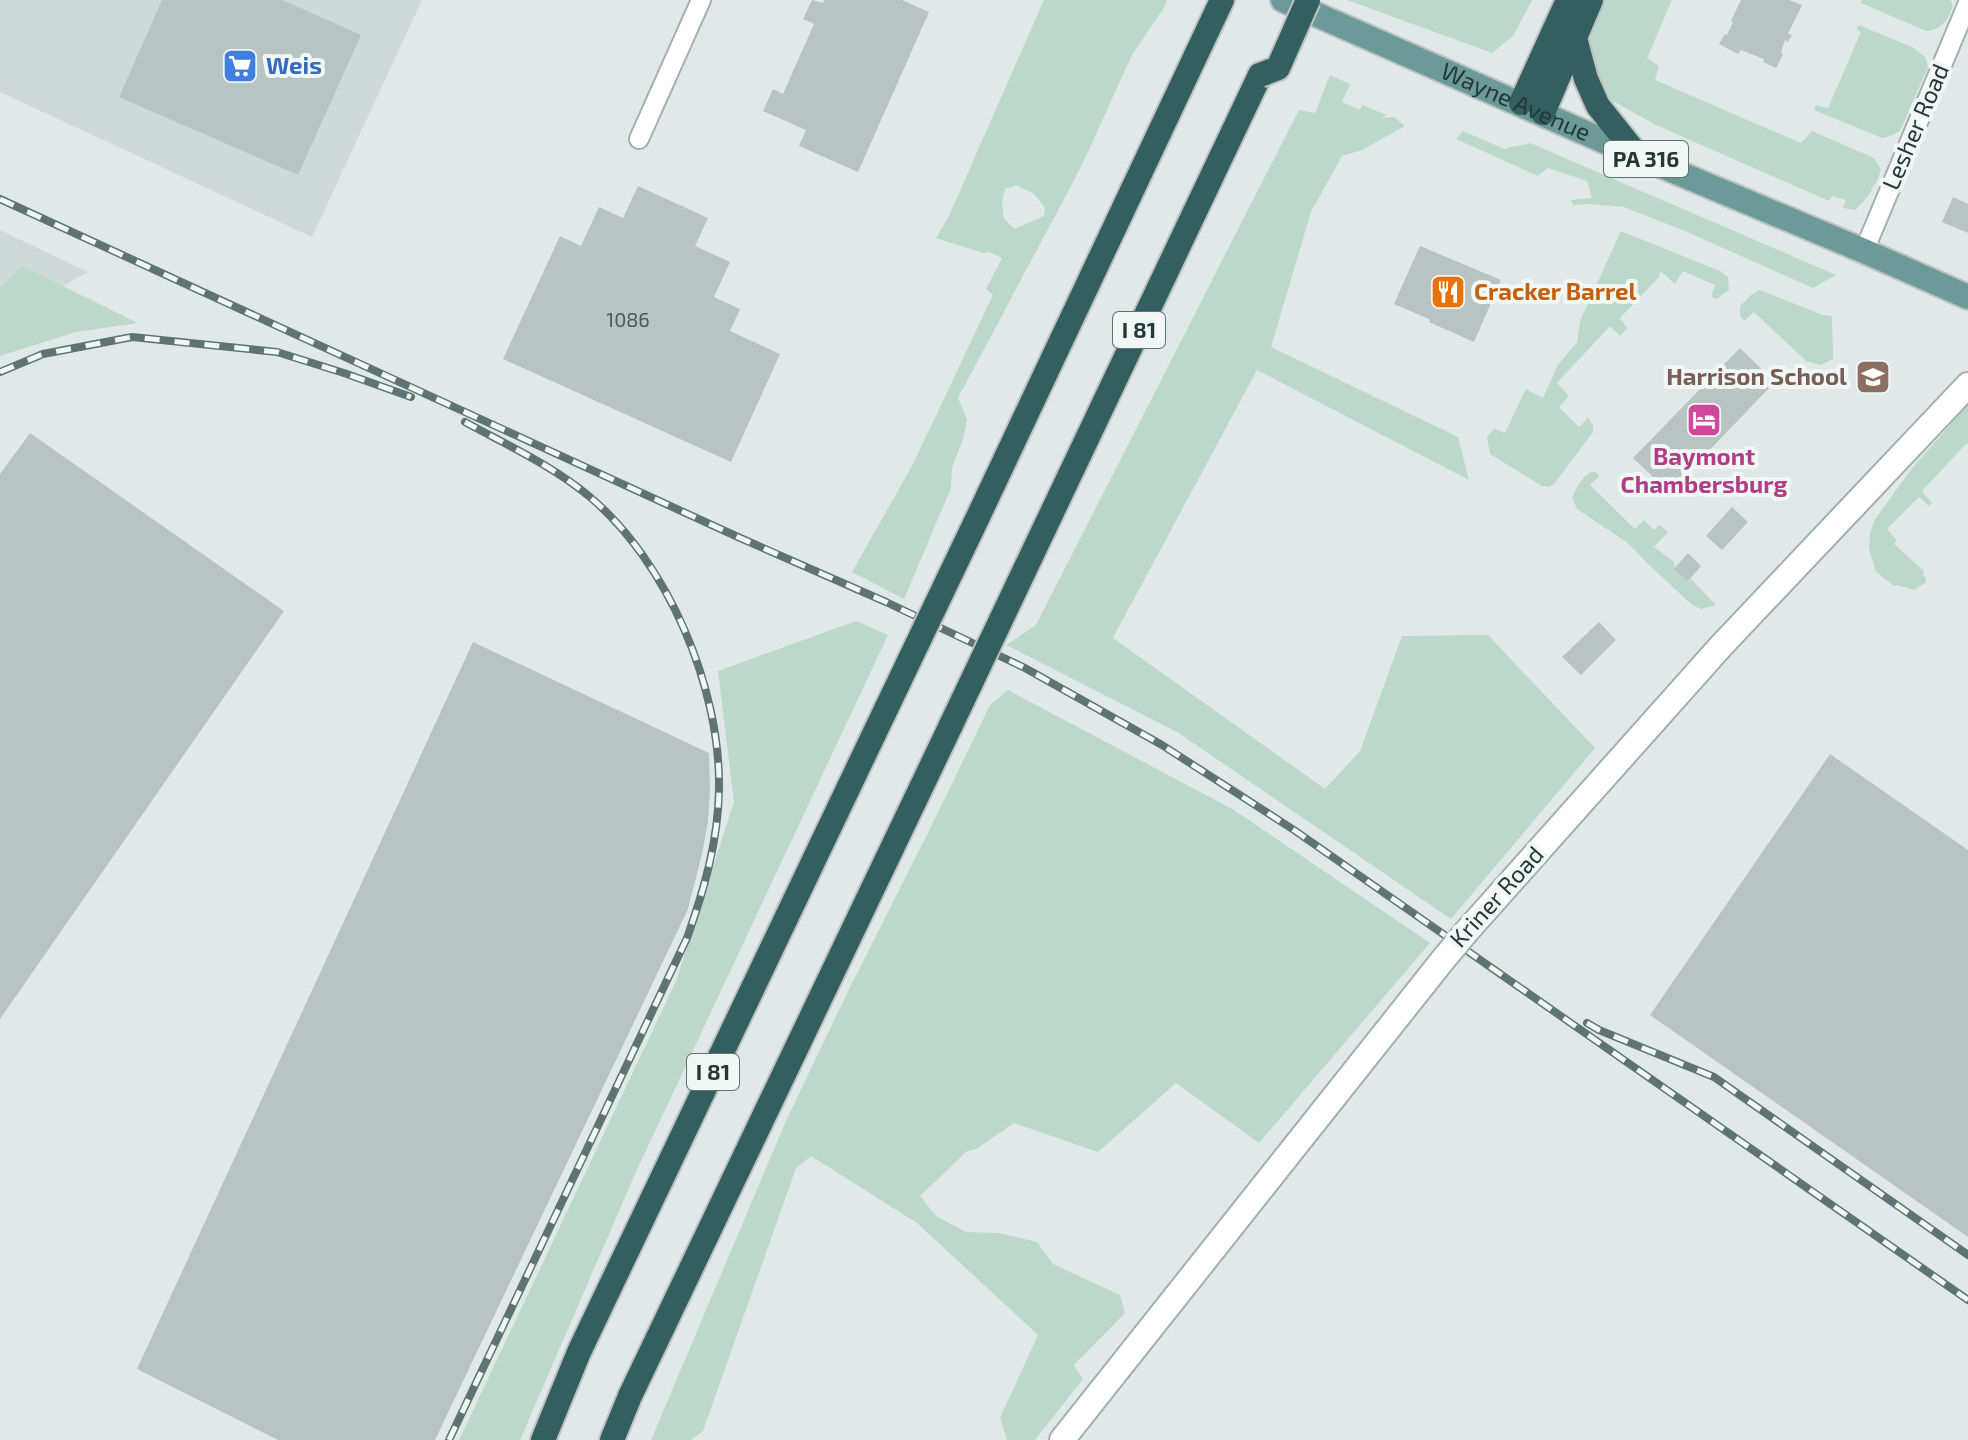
<svg xmlns="http://www.w3.org/2000/svg" width="1968" height="1440" viewBox="0 0 1968 1440" font-family="'Exo 2',sans-serif">
<style>
.built{fill:#cfd9d7}
.green{fill:#bcd8ca;fill-rule:evenodd}
.building{fill:#b7c4c1}
.lines{fill:none;stroke-linecap:round;stroke-linejoin:round}
.street-casing{stroke:#a4b0af;stroke-width:22}
.secondary-casing{stroke:#9eb1ae;stroke-width:28}
.primary-casing{stroke:#bdc3c3;stroke-width:28}
.highway-casing{stroke:#bdc3c3;stroke-width:28}
.street{stroke:#fff;stroke-width:18}
.secondary{stroke:#fff;stroke-width:24}
.primary{stroke:#6b9a99;stroke-width:24}
.highway{stroke:#335f60;stroke-width:24}
.rail-casing{stroke:#5e7373;stroke-width:8}
.rail{stroke:#f1f7f5;stroke-width:5;stroke-dasharray:15;stroke-linecap:butt}
.secondary-bridge-casing{stroke:#9eb1ae;stroke-width:28;stroke-linecap:butt}
.highway-bridge-casing{stroke:#bdc3c3;stroke-width:28;stroke-linecap:butt}
.secondary-bridge{stroke:#fff;stroke-width:24}
.highway-bridge{stroke:#335f60;stroke-width:24}
.labels{text-anchor:middle;stroke-width:8;stroke-linejoin:round;paint-order:stroke}
.number-label{font-size:20px;fill:#485b5a}
.shield{fill:#f1f7f5;stroke:#617170;stroke-width:2}
.shield-label{font-size:22px;font-weight:bold;fill:#233837}
.shop-label{font-size:24px;font-weight:bold;fill:#366cbe;stroke:#f1f7f5;text-anchor:start}
.street-label{font-size:24px;fill:#233837;stroke:#f1f7f5}
.food-label{font-size:24px;font-weight:bold;fill:#c56008;stroke:#f1f7f5;text-anchor:start}
.education-label{font-size:24px;font-weight:bold;fill:#785e54;stroke:#f1f7f5;text-anchor:end}
.hotel-label{font-size:24px;font-weight:bold;fill:#b23c85;stroke:#f1f7f5}
</style>
<rect width="100%" height="100%" fill="#e1e9e8"/>
<path class="built" d="M0 0H422L312 237 0 92Z
M0 230 88 272 0 320Z"/>
<path class="green" d="M1044 0H1167L1163 9 1132 55 1081 167 958 398 967 419 963 439 952 468 951 488 904 599 852 572 913 464 993 295 986 289 1002 258 989 252 983 253 936 238 948 218ZM1016 185 1034 194 1045 208 1044 216 1015 229 1004 219 1002 202 1005 189Z
M1347 0H1532L1513 36 1492 53Z
M1599 0H1672L1647 58 1659 66 1655 80 1801 143 1812 131 1874 158 1881 170C1876 186 1867 199 1855 210L1843 208 1846 200 1832 196 1829 201 1656 125 1613 101 1597 89 1584 35Z
M1862 0H1950L1953 5C1949 20 1941 30 1926 31L1861 3Z
M1859 25 1914 48 1926 58 1928 67 1900 131 1893 135 1882 138 1814 110 1816 105 1828 108 1861 32 1856 29Z
M1330 75 1350 84 1342 102 1360 110 1362 105 1387 115 1381 118 1394 117 1405 126 1362 150 1342 156 1311 212 1271 347 1458 437 1469 480 1257 370 1113 638 1325 789 1360 751 1402 636 1488 635 1595 748 1451 919 1177 732 1006 645 1036 625 1299 110 1315 113Z
M1463 131 1504 149C1511 146 1521 146 1530 143L1836 275 1813 288 1685 231 1624 207 1590 204 1573 205 1571 200 1592 198 1587 181 1548 168 1538 176 1456 139Z
M1621 231 1720 271 1728 277 1729 290 1716 299 1711 296 1715 285 1683 271 1675 284 1662 272 1659 273 1660 276 1620 318 1627 328 1620 336 1610 326 1557 383 1569 396 1559 407 1579 427 1588 418 1593 425V432L1555 483 1549 487 1542 486 1490 454 1487 437 1494 429 1505 433 1526 389 1543 398 1558 365 1577 342 1580 321Z
M22 266 138 323 76 332 0 356V288Z
M1760 290 1823 315 1832 316 1833 359 1821 365 1806 361 1754 312 1744 321 1740 316V306L1752 294Z
M1968 404V444H1966L1923 490V493L1932 503 1929 506 1919 497 1887 529 1897 541 1894 544 1924 571 1923 575 1926 578 1925 583 1914 590 1897 585 1894 586 1876 572 1869 549 1870 534 1874 521 1909 472Z
M1591 472H1596L1599 476 1590 485 1635 529 1644 520 1654 530 1659 525 1668 532 1654 547 1674 562 1675 569 1688 581 1691 579 1716 605 1701 609 1691 604 1647 563 1628 543 1577 509 1572 498C1577 488 1581 477 1591 472Z
M856 621 888 635 635 1174 520 1440H459L676 981 734 802 718 671Z
M1008 690 1234 810 1430 943 1259 1143 1176 1083 1098 1152 1014 1123 976 1149 966 1152 920 1196 936 1216 966 1232 999 1233 1037 1242 1053 1264 1120 1295 1125 1313 1074 1365 1083 1379 1035 1440H1007L1000 1418 1038 1335 917 1223 811 1156 796 1168 703 1431 691 1440H651L785 1123 851 985 928 833 990 705Z"/>
<path class="building" d="M162 0H282L361 35 298 175 119 97Z
M812 0 823 3 824 0H902L929 12 858 172 799 146 806 130 763 111 773 89 783 94 814 24 803 19Z
M1741 0H1789L1802 5 1788 34 1792 35 1788 42 1785 40 1781 52 1783 55 1776 68 1763 62 1764 59 1741 50 1738 54 1719 44 1725 34 1727 35 1733 22 1731 21Z
M638 186 708 218 695 246 730 262 714 297 740 309 730 331 780 354 731 462 503 359 560 236 581 246 599 207 623 218Z
M1953 197 1968 204V233L1942 222Z
M1420 246 1501 280 1474 342 1429 322 1431 320 1394 304Z
M1740 348 1775 382 1669 492 1633 458Z
M30 433 284 611 0 1019V474Z
M1732 507 1748 522 1722 550 1706 536Z
M1688 553 1701 566 1688 581 1674 569Z
M1599 622 1616 640 1581 675 1562 657Z
M473 642 709 753 710 790 708 822 702 854 688 909 435 1440H278L137 1369Z
M1830 754 1968 850V1237L1650 1015Z"/>
<g class="lines">
<g class="street-casing">
<path id="street" d="M639 139 701 0
M1864 251 1968 3"/>
</g>
<g class="secondary-casing">
<path id="secondary" d="M1467 931 1721 646 1968 385
M1062 1440 1442 961"/>
</g>
<g class="primary-casing">
<g id="primary">
<path id="s1" d="M1283 0 1638 156 1864 251 1968 297"/>
</g>
</g>
<g class="highway-casing">
<path id="highway" d="M1575 38 1586 79 1598 106 1638 156
M1521 103 1568 0
M1543 113 1591 0
M977 519 1222 0
M1018 584 1260 75
M543 1440 579 1352 887 707
M612 1440 630 1396 951 725"/>
</g>
<use href="#street" class="street"/>
<use href="#secondary" class="secondary"/>
<use href="#primary" class="primary"/>
<use href="#highway" class="highway"/>
<g class="rail-casing">
<path id="rail" d="M0 199 738 537 886 602 1025 668 1162 745 1294 830 1968 1300
M0 372 43 354 132 337 277 352 344 373 411 397
M1587 1023 1599 1030 1714 1077 1968 1255
M449 1440 687 938C704 890 718 842 719 790 721 688 668 563 590 497 553 466 507 445 465 422"/>
</g>
<use href="#rail" class="rail"/>
<g class="secondary-bridge-casing">
<path id="secondary-bridge" d="M1442 961 1467 931"/>
</g>
<g class="highway-bridge-casing">
<path id="highway-bridge" d="M1260 75 1278 68 1308 0
M887 707 977 519
M951 725 1018 584"/>
</g>
<use href="#secondary-bridge" class="secondary-bridge"/>
<use href="#highway-bridge" class="highway-bridge"/>
</g>
<defs>
<g id="supermarket-square" transform="scale(1.8)"><rect x="-9" y="-9" width="18" height="18" rx="4" fill="#3f7fe0" stroke="#f1f7f5"/><path d="M-6-5.5h2.5l.6 2H6L4.5 2H-2.5L-4.4-4H-6ZM-1.5 3.2a1.3 1.3 0 1 0 .1 0ZM3 3.2a1.3 1.3 0 1 0 .1 0Z" fill="#fff"/></g>
<g id="restaurant-square" transform="scale(1.8)"><rect x="-9" y="-9" width="18" height="18" rx="4" fill="#e8710a" stroke="#f1f7f5"/><path d="M-5-6h1v4h1v-4h1v4h1v-4h1v5L-1.5 .5V6h-2V.5L-5-1ZM5-6V6H3V1.5H1.5Q1.5-4 5-6Z" fill="#fff"/></g>
<g id="school-square" transform="scale(1.8)"><rect x="-9" y="-9" width="18" height="18" rx="4" fill="#8d6e63" stroke="#f1f7f5"/><path d="M0-5L7-2L0 1L-7-2ZM-4 1L0 2.5L4 1V4Q0 6-4 4Z" fill="#fff"/></g>
<g id="hotel-square" transform="scale(1.8)"><rect x="-9" y="-9" width="18" height="18" rx="4" fill="#d1479c" stroke="#f1f7f5"/><path d="M-6-4.5h1.5V1H6V5H4.5V3h-9V5H-6ZM-4 0a1.8 1.8 0 1 1 3.6 0ZM.5 0V-2.5h3Q6-2.5 6 0Z" fill="#fff"/></g>
</defs>
<g fill-rule="evenodd">
<use href="#supermarket-square" x="240" y="66"/>
<use href="#restaurant-square" x="1448" y="292"/>
<use href="#school-square" x="1873" y="377"/>
<use href="#hotel-square" x="1704" y="420"/>
</g>
<g class="labels">
<g class="number-label">
<text x="628" y="327">1086</text>
</g>
<g class="shield">
<rect x="1604" y="141" width="84" height="36" rx="6"/>
<rect x="1113" y="312" width="52" height="36" rx="6"/>
<rect x="687" y="1054" width="52" height="36" rx="6"/>
</g>
<g class="shield-label">
<text x="1646" y="167">PA 316</text>
<text x="1139" y="338">I 81</text>
<text x="713" y="1080">I 81</text>
</g>
<g class="shop-label">
<text x="266" y="74">Weis</text>
</g>
<g class="street-label">
<text dy="8" stroke="none"><textPath href="#s1" startOffset="254">Wayne Avenue</textPath></text>
<text transform="translate(1916 127) rotate(-67)" y="8">Lesher Road</text>
<text transform="translate(1497 897) rotate(-48)" y="8">Kriner Road</text>
</g>
<g class="food-label">
<text x="1474" y="300">Cracker Barrel</text>
</g>
<g class="education-label">
<text x="1847" y="385">Harrison School</text>
</g>
<g class="hotel-label">
<text x="1704" y="465">Baymont<tspan x="1704" dy="28">Chambersburg</tspan></text>
</g>
</g>
</svg>
